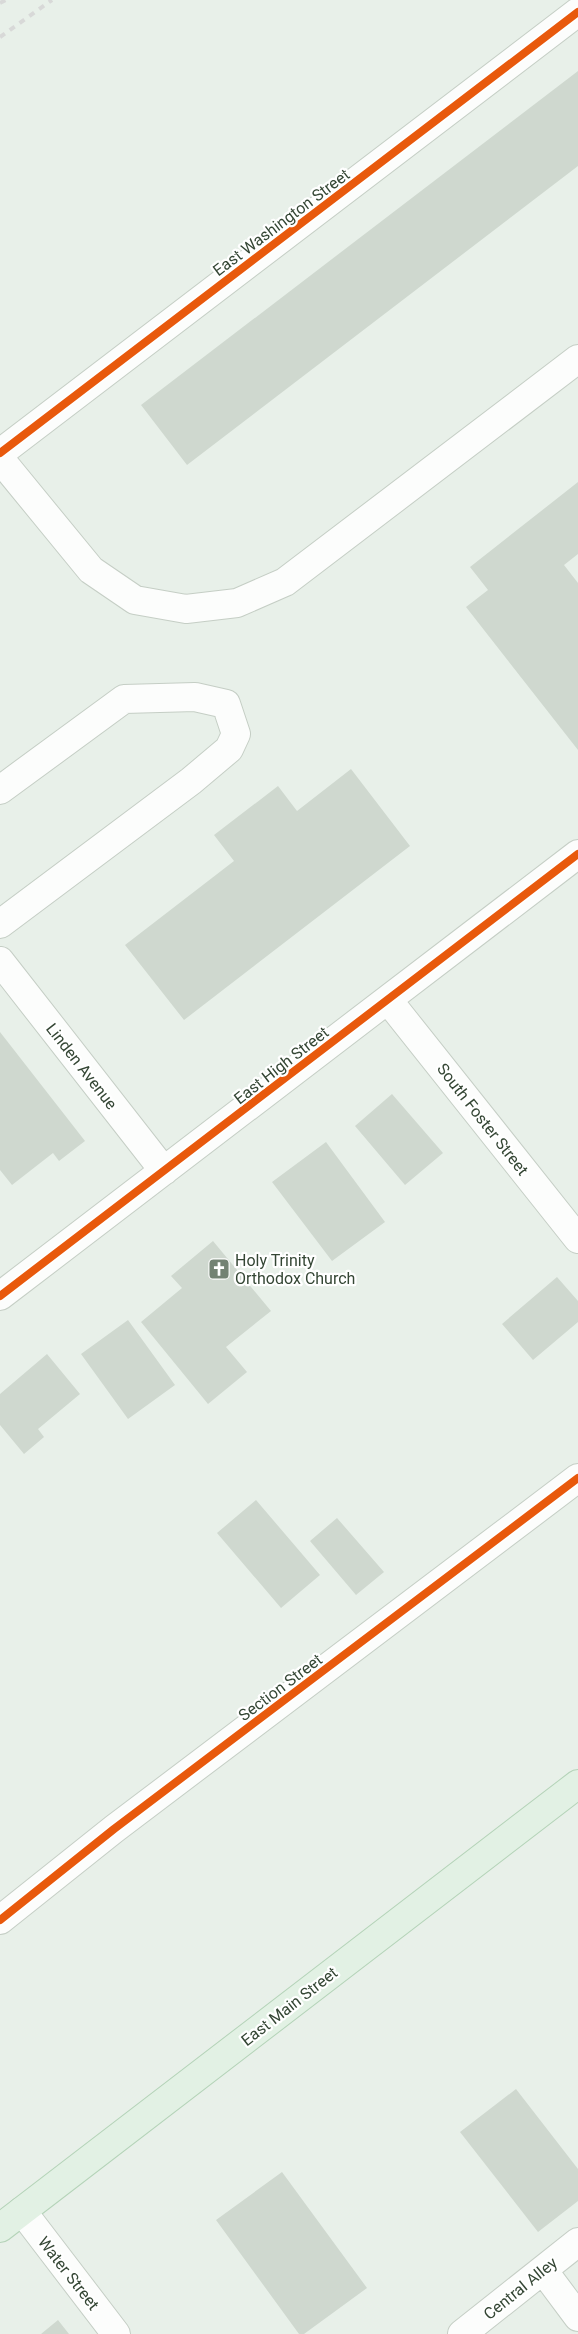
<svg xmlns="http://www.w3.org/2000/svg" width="578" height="2334" viewBox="0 0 578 2334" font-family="Roboto,sans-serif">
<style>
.building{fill:#cfd8cf}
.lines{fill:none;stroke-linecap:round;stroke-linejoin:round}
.minor-casing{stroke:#c5cec5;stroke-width:30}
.major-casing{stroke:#b4d3b8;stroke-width:30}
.minor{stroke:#fcfdfc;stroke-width:28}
.major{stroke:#e2f1e4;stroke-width:28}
.rail{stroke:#d8d9d8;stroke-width:4;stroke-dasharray:6 6;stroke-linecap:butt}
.cycleway-casing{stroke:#fff;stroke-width:11}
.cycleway{stroke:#e8590c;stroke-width:8}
.labels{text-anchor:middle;stroke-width:4.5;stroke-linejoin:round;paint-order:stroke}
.street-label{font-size:16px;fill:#344634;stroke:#fff}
.poi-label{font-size:16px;fill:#344634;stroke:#fff;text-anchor:start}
</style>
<rect width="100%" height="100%" fill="#e8f0e9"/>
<path class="building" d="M578 71V166L187 465 141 405Z
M578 482V554L564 565 578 583V750L466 607 488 590 470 567Z
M351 769 410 846 184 1020 125 945 234 861 214 835 278 786 297 811Z
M0 1032 85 1141 59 1161 53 1153 12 1185 0 1170Z
M392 1094 443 1153 405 1185 355 1126Z
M326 1142 385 1222 332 1261 272 1182Z
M213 1241 271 1311 226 1347 247 1372 208 1404 141 1322 182 1288 171 1276Z
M557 1277 578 1301V1322L533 1360 502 1324Z
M128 1320 175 1385 128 1419 81 1354Z
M47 1354 80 1394 38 1429 44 1437 24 1454 0 1425V1394Z
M256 1500 320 1575 281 1608 217 1533Z
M337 1518 384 1572 356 1595 310 1541Z
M516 2089 578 2169V2201L538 2232 460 2132Z
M282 2172 367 2288 304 2334H299L216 2220Z
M58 2320 69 2334H41Z"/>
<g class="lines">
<g class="minor-casing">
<path id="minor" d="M0 453 578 12
M0 459 91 570 135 600 186 609 237 603 285 582 578 359
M0 790 124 699 195 697 226 704 236 734 229 749 191 781 0 924
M0 961 164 1171
M388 1000 578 1239
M0 1296 578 854
M0 1920 114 1829 578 1478
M22 2211 116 2334
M543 2270 578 2317
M462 2334 578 2242"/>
</g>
<g class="major-casing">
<path id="major" d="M0 2228 578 1784"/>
</g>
<use href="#minor" class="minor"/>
<use href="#major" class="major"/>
<path class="rail" d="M0 3 6 0
M0 37 52 0"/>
<g class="cycleway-casing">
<path id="cycleway" d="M0 453 578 12
M0 1296 578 854
M0 1920 114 1829 578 1478"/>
</g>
<use href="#cycleway" class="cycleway"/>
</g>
<defs>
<g id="church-square" transform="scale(1.125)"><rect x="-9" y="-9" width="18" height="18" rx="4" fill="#738273" stroke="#fff"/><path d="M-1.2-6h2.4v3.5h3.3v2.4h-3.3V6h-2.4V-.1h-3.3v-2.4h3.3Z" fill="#fff"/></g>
</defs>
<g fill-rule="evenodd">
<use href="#church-square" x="219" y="1269"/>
</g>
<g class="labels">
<g class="street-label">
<text transform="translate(281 222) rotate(-37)" y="6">East Washington Street</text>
<text transform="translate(281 1065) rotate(-38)" y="6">East High Street</text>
<text transform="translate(82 1066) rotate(52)" y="6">Linden Avenue</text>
<text transform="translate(483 1119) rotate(52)" y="6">South Foster Street</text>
<text transform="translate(280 1687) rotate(-37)" y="6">Section Street</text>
<text transform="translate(289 2006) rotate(-38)" y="6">East Main Street</text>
<text transform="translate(69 2273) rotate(52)" y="6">Water Street</text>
<text transform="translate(520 2288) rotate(-39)" y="6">Central Alley</text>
</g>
<g class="poi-label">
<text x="235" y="1266">Holy Trinity<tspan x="235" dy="18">Orthodox Church</tspan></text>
</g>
</g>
</svg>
